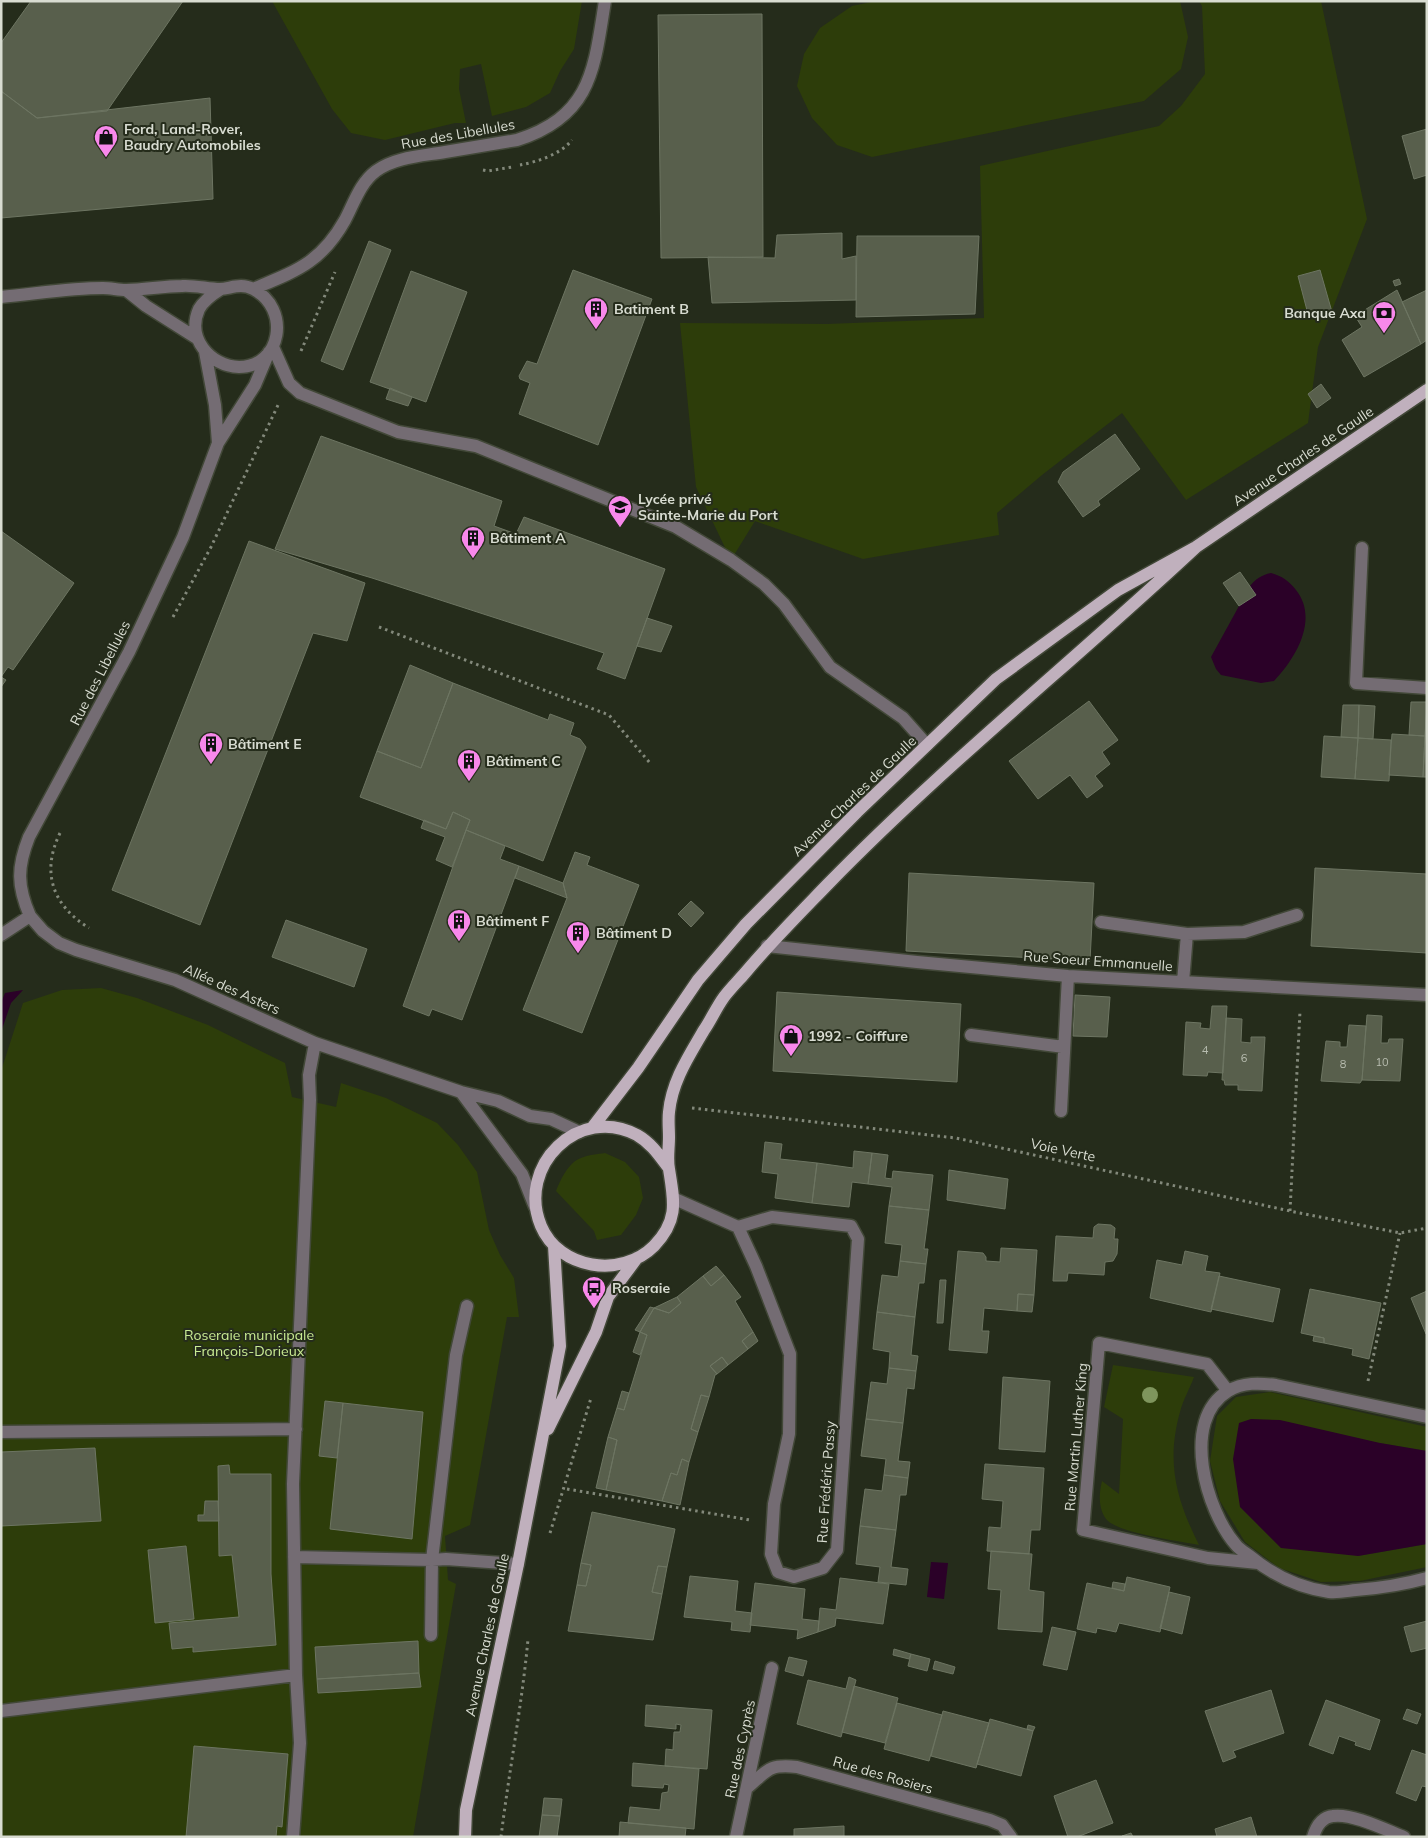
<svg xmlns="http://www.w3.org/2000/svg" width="1428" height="1838" viewBox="0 0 1428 1838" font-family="Mulish,sans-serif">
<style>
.green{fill:#2d3d0a}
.water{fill:#2b0128}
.building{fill:#585f4c;stroke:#6d7562}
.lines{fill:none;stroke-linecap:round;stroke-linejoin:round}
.minor-casing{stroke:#424838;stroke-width:15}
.major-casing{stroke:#424838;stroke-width:15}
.path{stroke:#83897b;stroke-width:3;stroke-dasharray:2.5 4;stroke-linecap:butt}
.minor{stroke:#746c73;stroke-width:12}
.major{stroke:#c0b0bd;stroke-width:12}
.tree{fill:#7f955d}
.labels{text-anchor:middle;stroke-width:4;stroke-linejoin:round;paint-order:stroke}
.number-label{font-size:11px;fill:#b8bdb0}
.poi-label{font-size:14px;font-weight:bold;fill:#d8dcd1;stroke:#252c1b;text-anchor:start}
.street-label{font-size:14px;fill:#d8dcd1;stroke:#252c1b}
.park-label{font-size:14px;fill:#c9eb93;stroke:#252c1b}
</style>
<rect width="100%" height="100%" fill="#252c1b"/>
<path class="green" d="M272 1H582L574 49 560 71 550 93 526 107 492 116 481 64 460 69 459 89 466 123H455L385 140 351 133 332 109Z
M876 1H1180L1188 37 1181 69 1144 101 872 157 837 145 812 118 797 86 804 54 820 28 852 6Z
M1199 1H1321L1367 219 1318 347 1308 423 1186 500 1122 413 1042 475 997 513 999 535 863 559 755 521 731 560 696 487 680 323 827 324 984 318 980 166 1159 126 1181 106 1205 74 1202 6Z
M101 988 137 998 208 1025 285 1063 292 1097 336 1107 341 1083 386 1098 437 1123 458 1145 477 1172 489 1230 500 1255 514 1278 519 1317H507L470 1525 445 1536 448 1580 456 1584 413 1837H1V1071L23 1003 62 990Z
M605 1153 625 1162 639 1177 643 1198 636 1215 621 1235 597 1240 594 1231 556 1191C561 1179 568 1163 581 1158 588 1155 598 1154 605 1153Z
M1113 1365 1194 1377C1190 1388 1183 1400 1180 1412 1166 1462 1176 1499 1199 1545 1179 1541 1117 1533 1106 1519 1098 1508 1099 1493 1102 1481L1119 1494 1123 1419 1104 1407Z
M1270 1392 1427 1427V1451L1380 1443 1358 1556 1427 1544V1567L1360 1581 1321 1582 1279 1568 1245 1542 1220 1501 1210 1461 1217 1416 1236 1397Z"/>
<path class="water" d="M1271 573C1282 576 1289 581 1296 590 1319 619 1296 658 1274 681L1261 683 1221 675 1216 669 1211 657 1239 606 1256 595 1250 586C1256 579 1261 575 1271 573Z
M23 990 11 1003 1 1032V1003L5 993Z
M1251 1419 1280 1420 1380 1443 1427 1451V1544L1358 1556 1281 1548 1240 1507 1233 1459 1239 1423Z
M931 1562 948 1563 944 1599 927 1597Z"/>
<path class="building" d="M31 1H183L107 111 37 118 1 91V43Z
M762 14 763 257 661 258 658 15Z
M1 91 37 118 210 98 213 199 1 218Z
M1427 129V175L1414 179 1402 136Z
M842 233V259L856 256V300L712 303 708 257 775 258 777 235Z
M857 236H979L975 314 856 317Z
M369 241 391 250 343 370 321 361Z
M573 270 652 299 598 445 519 414 530 383 520 379 519 376 527 361 537 364Z
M1320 270 1332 312 1309 318 1298 276Z
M411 271 467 292 426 402 370 382Z
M1399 279 1401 284 1395 286 1393 281Z
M1397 290 1421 344 1364 377 1342 340 1362 327 1355 316Z
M1427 290V340L1421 344 1402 302Z
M1321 384 1331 398 1317 408 1308 394Z
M390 388 412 397 408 406 386 399Z
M1115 434 1140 469 1098 501 1100 505 1083 517 1058 482 1063 472Z
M321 436 502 501 494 526 516 534 524 517 665 569 625 679 597 669 604 653 372 578 275 549Z
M1 531 74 583 13 670 8 667 1 677 6 680 1 687Z
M249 541 365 583 347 641 313 633 200 925 112 890Z
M1240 572 1256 595 1239 606 1223 583Z
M647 618 672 626 661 652 637 646Z
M410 665 453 683 421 768 377 751Z
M453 683 548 720 550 714 574 723 570 735 580 739 586 747 543 861 466 830 470 820 453 812 446 829 360 797 377 751 421 768Z
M1089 701 1118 740 1102 752 1110 764 1095 776 1103 786 1087 798 1070 775 1038 799 1009 761Z
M1411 702H1427L1425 736 1409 735Z
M1343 705H1359L1358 738 1341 737Z
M1359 705 1375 706 1373 739 1358 738Z
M1427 707V736H1425Z
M1392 734 1425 736 1423 777 1389 775Z
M1324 736 1358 738 1355 779 1321 777Z
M1425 736H1427V777H1423Z
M1358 738 1391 740 1389 781 1355 779Z
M453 812 470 820 452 867 436 860 445 837 421 828 424 820 446 829Z
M466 830 505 846 500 859 519 866 462 1020 432 1009 429 1016 403 1006Z
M575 852 590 857 587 865 639 885 582 1033 523 1010 567 898 563 883Z
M519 866 563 883 567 898 515 878Z
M1315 868 1427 874V953L1311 946Z
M909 873 1094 883 1090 961 906 951Z
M691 901 704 913 691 927 678 914Z
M286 920 367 949 354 987 272 957Z
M777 992 961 1004 957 1082 773 1071Z
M1075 995 1110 997 1107 1037 1073 1036Z
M1212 1006H1227L1223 1073 1208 1072 1207 1076 1183 1075 1186 1022 1201 1023 1200 1028 1210 1029Z
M1367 1015 1382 1016 1381 1043H1388L1389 1039H1403L1400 1081 1362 1080Z
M1226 1018 1242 1019 1241 1042 1251 1043V1037H1265L1262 1091 1238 1090V1085H1225L1224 1080H1222Z
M1349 1025 1366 1026 1362 1080 1360 1083 1321 1081 1326 1041 1340 1042V1047H1347Z
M765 1142 782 1144 780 1159 817 1163 812 1203 775 1198 778 1174 762 1172Z
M854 1151 872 1153 868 1184 852 1182 849 1207 812 1203 817 1163 853 1168Z
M872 1153 888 1155 885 1178 892 1179 893 1171 933 1175 929 1210 889 1206 892 1187 868 1184Z
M949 1170 1008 1179 1005 1209 947 1200Z
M889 1206 929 1210 924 1249H928L926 1264 900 1261 902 1245 885 1243Z
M1098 1224 1111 1225 1115 1228 1114 1239H1118L1117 1254 1113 1261 1105 1262 1104 1275 1068 1273 1067 1281H1053L1056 1236 1093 1238 1094 1227Z
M1001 1248 1037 1250 1034 1295 1018 1294 1017 1311 984 1308 982 1331H989L987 1353 949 1350 958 1251 983 1253 986 1257V1261L1000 1262Z
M1185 1251 1208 1256 1205 1271 1220 1273 1211 1312 1150 1298 1157 1260 1182 1265Z
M900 1261 926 1264 924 1283H919L915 1317 877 1312 882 1275 898 1277Z
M716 1266 724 1275 711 1286 703 1276Z
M724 1275 741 1297 735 1301 753 1332 742 1341 748 1349 728 1365 722 1357 710 1366 717 1374 715 1375 709 1397 701 1395 691 1429 698 1432 689 1462 682 1459 677 1475 671 1473 662 1501 606 1490 617 1440 608 1437 617 1408 624 1410 647 1335 640 1332 654 1308 669 1313 681 1303 677 1297 703 1276 711 1286Z
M1219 1276 1280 1289 1273 1322 1211 1309Z
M940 1280H946L943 1323H937Z
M1310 1289 1381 1303 1369 1359 1352 1355 1353 1349 1324 1343V1338L1301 1333Z
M1427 1291V1333L1426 1334 1411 1298Z
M1018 1294 1034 1295 1032 1312 1017 1311Z
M677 1297 681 1303 669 1313 654 1308Z
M650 1307 654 1308 640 1332 635 1330Z
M877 1312 915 1317 911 1355 918 1356 916 1371 889 1368 890 1352 873 1349Z
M640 1332 647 1335 640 1355 633 1352Z
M753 1332 758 1341 748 1349 742 1341Z
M1314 1336 1324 1338V1343L1313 1341Z
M722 1357 728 1365 717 1374 710 1366Z
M889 1368 916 1371 914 1389 907 1388 903 1423 866 1419 871 1382 887 1384Z
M1003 1377 1050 1381 1045 1452 999 1449Z
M622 1391 629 1393 624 1410 617 1408Z
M701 1395 709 1397 698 1432 691 1429Z
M325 1401 343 1403 337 1458 319 1456Z
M343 1403 423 1412 412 1539 330 1529Z
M866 1419 903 1423 898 1461 910 1462 908 1478 884 1475 886 1459 861 1456Z
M608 1437 617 1440 606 1490 596 1488Z
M95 1448 101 1521 1 1526V1452Z
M682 1459 689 1462 680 1505 662 1501 671 1473 677 1475Z
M985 1464 1044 1468 1040 1530H1031L1029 1554 987 1551 989 1527 1001 1528 1003 1501 982 1499Z
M229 1465 230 1474H271V1574L276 1645 193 1652V1647L172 1649 169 1623 239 1617 232 1555 219 1556 218 1466Z
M884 1475 908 1478 906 1495H900L896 1530 860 1526 865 1489 882 1491Z
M205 1501H218L219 1521H198V1515H204Z
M592 1512 675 1529 667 1567 658 1566 652 1592 662 1594 653 1640 568 1631 577 1585 586 1586 591 1565 581 1563Z
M860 1526 896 1530 891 1567 908 1569 906 1585 878 1582 880 1567 856 1564Z
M186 1546 194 1619 155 1623 148 1550Z
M991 1551 1032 1554 1029 1590 1044 1592 1042 1632 998 1629 1001 1590 988 1589Z
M581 1563 591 1565 586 1586 577 1585Z
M658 1566 667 1567 662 1594 652 1592Z
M690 1576 738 1581 735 1611 752 1613 750 1632 731 1630 732 1622 684 1617Z
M1127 1577 1170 1587 1160 1632 1119 1623 1116 1632 1097 1628 1096 1633 1077 1629 1087 1583 1124 1591Z
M840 1578 889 1584 883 1624 836 1618 835 1626 818 1632 820 1608 836 1610Z
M1113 1582 1125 1584 1124 1591 1112 1588Z
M755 1583 805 1589 802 1619 819 1621 818 1632 797 1639 798 1630 750 1625Z
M1169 1592 1190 1597 1182 1634 1160 1628Z
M1427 1621V1648L1411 1652 1404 1627Z
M1052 1627 1076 1632 1067 1670 1043 1665Z
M418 1641 419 1673 317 1679 315 1647Z
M894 1649 911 1654 909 1659 893 1655Z
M911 1654 930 1659 927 1671 908 1666Z
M789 1657 807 1661 803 1676 785 1671Z
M935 1661 955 1667 953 1674 933 1669Z
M419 1673 421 1687 318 1693 317 1679Z
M849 1677 856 1680 841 1737 797 1724 808 1680 846 1689Z
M854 1686 898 1698 885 1743 842 1732Z
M1271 1690 1284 1733 1233 1751 1236 1757 1223 1762 1205 1711Z
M1326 1700 1380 1720 1370 1750 1355 1745 1356 1742 1339 1736 1333 1754 1309 1745Z
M897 1703 942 1715 929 1761 884 1749Z
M646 1705 712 1710 707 1769 665 1766 666 1749 673 1750 674 1732H680L681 1725 676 1724V1729L645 1726Z
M1407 1709 1421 1714 1417 1724 1403 1719Z
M943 1711 989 1723 976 1768 931 1756Z
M990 1719 1033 1731 1021 1776 977 1764Z
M1028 1725 1035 1727 1033 1731 1027 1729Z
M194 1746 288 1754 282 1827 277 1826 276 1837H186Z
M1412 1750 1427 1755V1787L1422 1786 1416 1801 1396 1793Z
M633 1763 699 1769 694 1829 628 1823 630 1807 660 1810 662 1793 668 1792 669 1785 664 1784 663 1788 632 1786Z
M1096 1780 1113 1823 1077 1837H1068L1054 1796Z
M544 1798 562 1799 560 1816 542 1815Z
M542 1815 560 1816 557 1837H539Z
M1251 1817 1257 1837H1217L1215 1829Z
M620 1822 686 1828 685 1837H619Z
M844 1826V1837H794V1829Z
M1131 1833 1133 1837 1122 1836Z"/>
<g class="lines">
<g class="minor-casing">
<path id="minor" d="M253 289C296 271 321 263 345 220 354 203 360 183 376 171 395 157 422 156 445 152 469 148 493 144 517 140 592 116 594 69 605 1
M126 290 146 306 198 339
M1 297C35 294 69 288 103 288 111 288 118 290 126 290 144 290 163 286 182 286 195 285 208 289 220 289 232 288 241 283 253 289 291 308 282 367 239 367 210 366 186 338 199 309 204 300 213 294 221 289
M273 347 289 383 300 393 398 432 476 446 676 527 731 560 764 584 784 604 830 667 903 718 927 745
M205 352 215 405 218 443
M1362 548 1356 683 1427 688
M30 916C17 886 17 867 29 837L129 652 183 537 218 443 255 385 269 352
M1101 922 1187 934 1183 982
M1187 934 1244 932 1297 915
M1 935 30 916 43 931 59 943 76 950 175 980 315 1043 461 1092 498 1101 530 1116 551 1119 579 1132
M767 946 917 962 1068 976 1427 995
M971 1035 1064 1047
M461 1092 522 1174 535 1207
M1061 1111 1068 976
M675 1199 738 1227
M772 1217 851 1226 858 1239 837 1550 823 1568 794 1577 778 1572 771 1554 774 1504 789 1434 790 1354 756 1266 738 1227Z
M1228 1391 1207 1364 1099 1343 1083 1530 1208 1558 1258 1563
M1427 1417 1276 1385C1260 1383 1243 1382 1228 1391 1180 1420 1206 1511 1236 1545 1240 1550 1246 1553 1251 1557 1273 1575 1300 1588 1329 1592 1338 1593 1347 1591 1356 1590 1381 1588 1402 1585 1427 1578
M1 1432 296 1429
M294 1557 432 1560 456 1355 467 1306
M431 1635 432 1560 446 1559 518 1564
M1 1711 296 1675
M747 1788C768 1770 768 1764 797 1767L990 1820 1002 1825 1011 1837
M293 1837 300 1743 296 1675 293 1484 310 1100 309 1075 315 1043
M736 1837 772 1668
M1313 1837C1316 1827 1322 1817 1333 1816 1352 1813 1386 1830 1404 1837"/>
</g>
<g class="major-casing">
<path id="major" d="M592 1128 638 1068 698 980 746 924 857 812 996 679 1118 590 1196 547 1427 390
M668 1167C659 1155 651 1143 637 1135 579 1104 516 1166 541 1226 559 1269 621 1279 654 1246 679 1220 674 1201 669 1169 667 1159 669 1148 669 1137 669 1129 668 1120 669 1112 672 1081 689 1056 704 1030 711 1020 716 1008 724 997 730 989 738 981 745 973 771 942 799 914 828 884 944 765 1074 661 1196 547
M548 1429 596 1332 608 1297 637 1258
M465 1837 466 1810 518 1564 560 1346 554 1246"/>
</g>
<path class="path" d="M520 165C537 162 561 154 572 140
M483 170 488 171 512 167
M301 351 335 272
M173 617 211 547 279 403
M379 627 609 715 650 763
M60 833C41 872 52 905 89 928
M692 1108 956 1138 1290 1211 1400 1233 1427 1228
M1290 1211 1300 1011
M1368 1381 1400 1233
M567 1489 750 1520
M550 1533 591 1398
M501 1837C509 1771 522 1705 528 1639"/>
<use href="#minor" class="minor"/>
<use href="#major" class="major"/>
</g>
<circle class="tree" cx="1150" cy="1395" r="8"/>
<defs>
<g id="shop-pin" transform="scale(1.25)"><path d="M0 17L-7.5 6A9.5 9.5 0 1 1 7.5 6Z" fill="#f888eb" stroke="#252c1b"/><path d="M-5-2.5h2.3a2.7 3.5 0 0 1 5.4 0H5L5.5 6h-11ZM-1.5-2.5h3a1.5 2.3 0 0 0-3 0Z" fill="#111"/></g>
<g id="building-pin" transform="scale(1.25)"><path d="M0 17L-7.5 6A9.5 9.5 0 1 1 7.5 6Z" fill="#f888eb" stroke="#252c1b"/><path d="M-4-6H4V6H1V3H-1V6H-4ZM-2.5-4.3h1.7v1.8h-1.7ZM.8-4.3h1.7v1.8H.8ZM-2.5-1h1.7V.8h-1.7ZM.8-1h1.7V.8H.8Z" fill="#111"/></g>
<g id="bank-pin" transform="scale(1.25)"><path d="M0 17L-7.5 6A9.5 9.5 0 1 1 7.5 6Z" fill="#f888eb" stroke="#252c1b"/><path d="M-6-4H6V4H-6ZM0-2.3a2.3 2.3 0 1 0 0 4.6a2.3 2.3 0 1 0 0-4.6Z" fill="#111"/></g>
<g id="school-pin" transform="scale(1.25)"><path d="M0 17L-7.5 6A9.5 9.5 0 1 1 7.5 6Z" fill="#f888eb" stroke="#252c1b"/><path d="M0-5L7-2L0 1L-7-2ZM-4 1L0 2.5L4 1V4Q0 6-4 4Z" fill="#111"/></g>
<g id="bus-pin" transform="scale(1.25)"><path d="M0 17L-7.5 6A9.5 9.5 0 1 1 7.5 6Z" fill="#f888eb" stroke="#252c1b"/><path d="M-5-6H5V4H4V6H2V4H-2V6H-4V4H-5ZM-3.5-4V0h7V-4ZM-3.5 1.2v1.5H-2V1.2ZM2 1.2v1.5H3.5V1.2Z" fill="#111"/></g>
</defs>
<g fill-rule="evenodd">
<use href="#shop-pin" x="106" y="137"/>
<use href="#building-pin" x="596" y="309"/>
<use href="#bank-pin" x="1384" y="313"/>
<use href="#school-pin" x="620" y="507"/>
<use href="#building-pin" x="473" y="538"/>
<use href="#building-pin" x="211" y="744"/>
<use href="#building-pin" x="469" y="761"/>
<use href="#building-pin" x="459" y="921"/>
<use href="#building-pin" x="578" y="933"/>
<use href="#shop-pin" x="791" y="1036"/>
<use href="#bus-pin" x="594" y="1288"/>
</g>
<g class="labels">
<g class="number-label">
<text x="1205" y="1054">4</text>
<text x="1244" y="1062">6</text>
<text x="1382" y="1066">10</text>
<text x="1343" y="1068">8</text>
</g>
<g class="poi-label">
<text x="124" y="134">Ford, Land-Rover,<tspan x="124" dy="16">Baudry Automobiles</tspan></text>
<text x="614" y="314">Batiment B</text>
<text x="1366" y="318" text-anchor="end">Banque Axa</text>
<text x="638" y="504">Lycée privé<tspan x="638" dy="16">Sainte-Marie du Port</tspan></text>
<text x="490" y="543">Bâtiment A</text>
<text x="228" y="749">Bâtiment E</text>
<text x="486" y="766">Bâtiment C</text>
<text x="476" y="926">Bâtiment F</text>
<text x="596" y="938">Bâtiment D</text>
<text x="808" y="1041">1992 - Coiffure</text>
<text x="612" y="1293">Roseraie</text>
</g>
<g class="street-label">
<text transform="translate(458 134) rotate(-10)" y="5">Rue des Libellules</text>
<text transform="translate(1303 456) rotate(-34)" y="5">Avenue Charles de Gaulle</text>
<text transform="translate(100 673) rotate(-63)" y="5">Rue des Libellules</text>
<text transform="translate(854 796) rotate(-44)" y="5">Avenue Charles de Gaulle</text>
<text transform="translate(1098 961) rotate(4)" y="5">Rue Soeur Emmanuelle</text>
<text transform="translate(232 989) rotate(24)" y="5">Allée des Asters</text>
<text transform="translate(1063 1150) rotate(12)" y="5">Voie Verte</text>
<text transform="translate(1076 1437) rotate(-85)" y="5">Rue Martin Luther King</text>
<text transform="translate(826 1482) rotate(-86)" y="5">Rue Frédéric Passy</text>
<text transform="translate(487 1635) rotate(-78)" y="5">Avenue Charles de Gaulle</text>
<text transform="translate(740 1749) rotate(-78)" y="5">Rue des Cyprès</text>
<text transform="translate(883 1775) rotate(16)" y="5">Rue des Rosiers</text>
</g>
<g class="park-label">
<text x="249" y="1340">Roseraie municipale<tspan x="249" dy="16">François-Dorieux</tspan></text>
</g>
</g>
<rect width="1428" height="1838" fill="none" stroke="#d8dcd1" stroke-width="5"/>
</svg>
